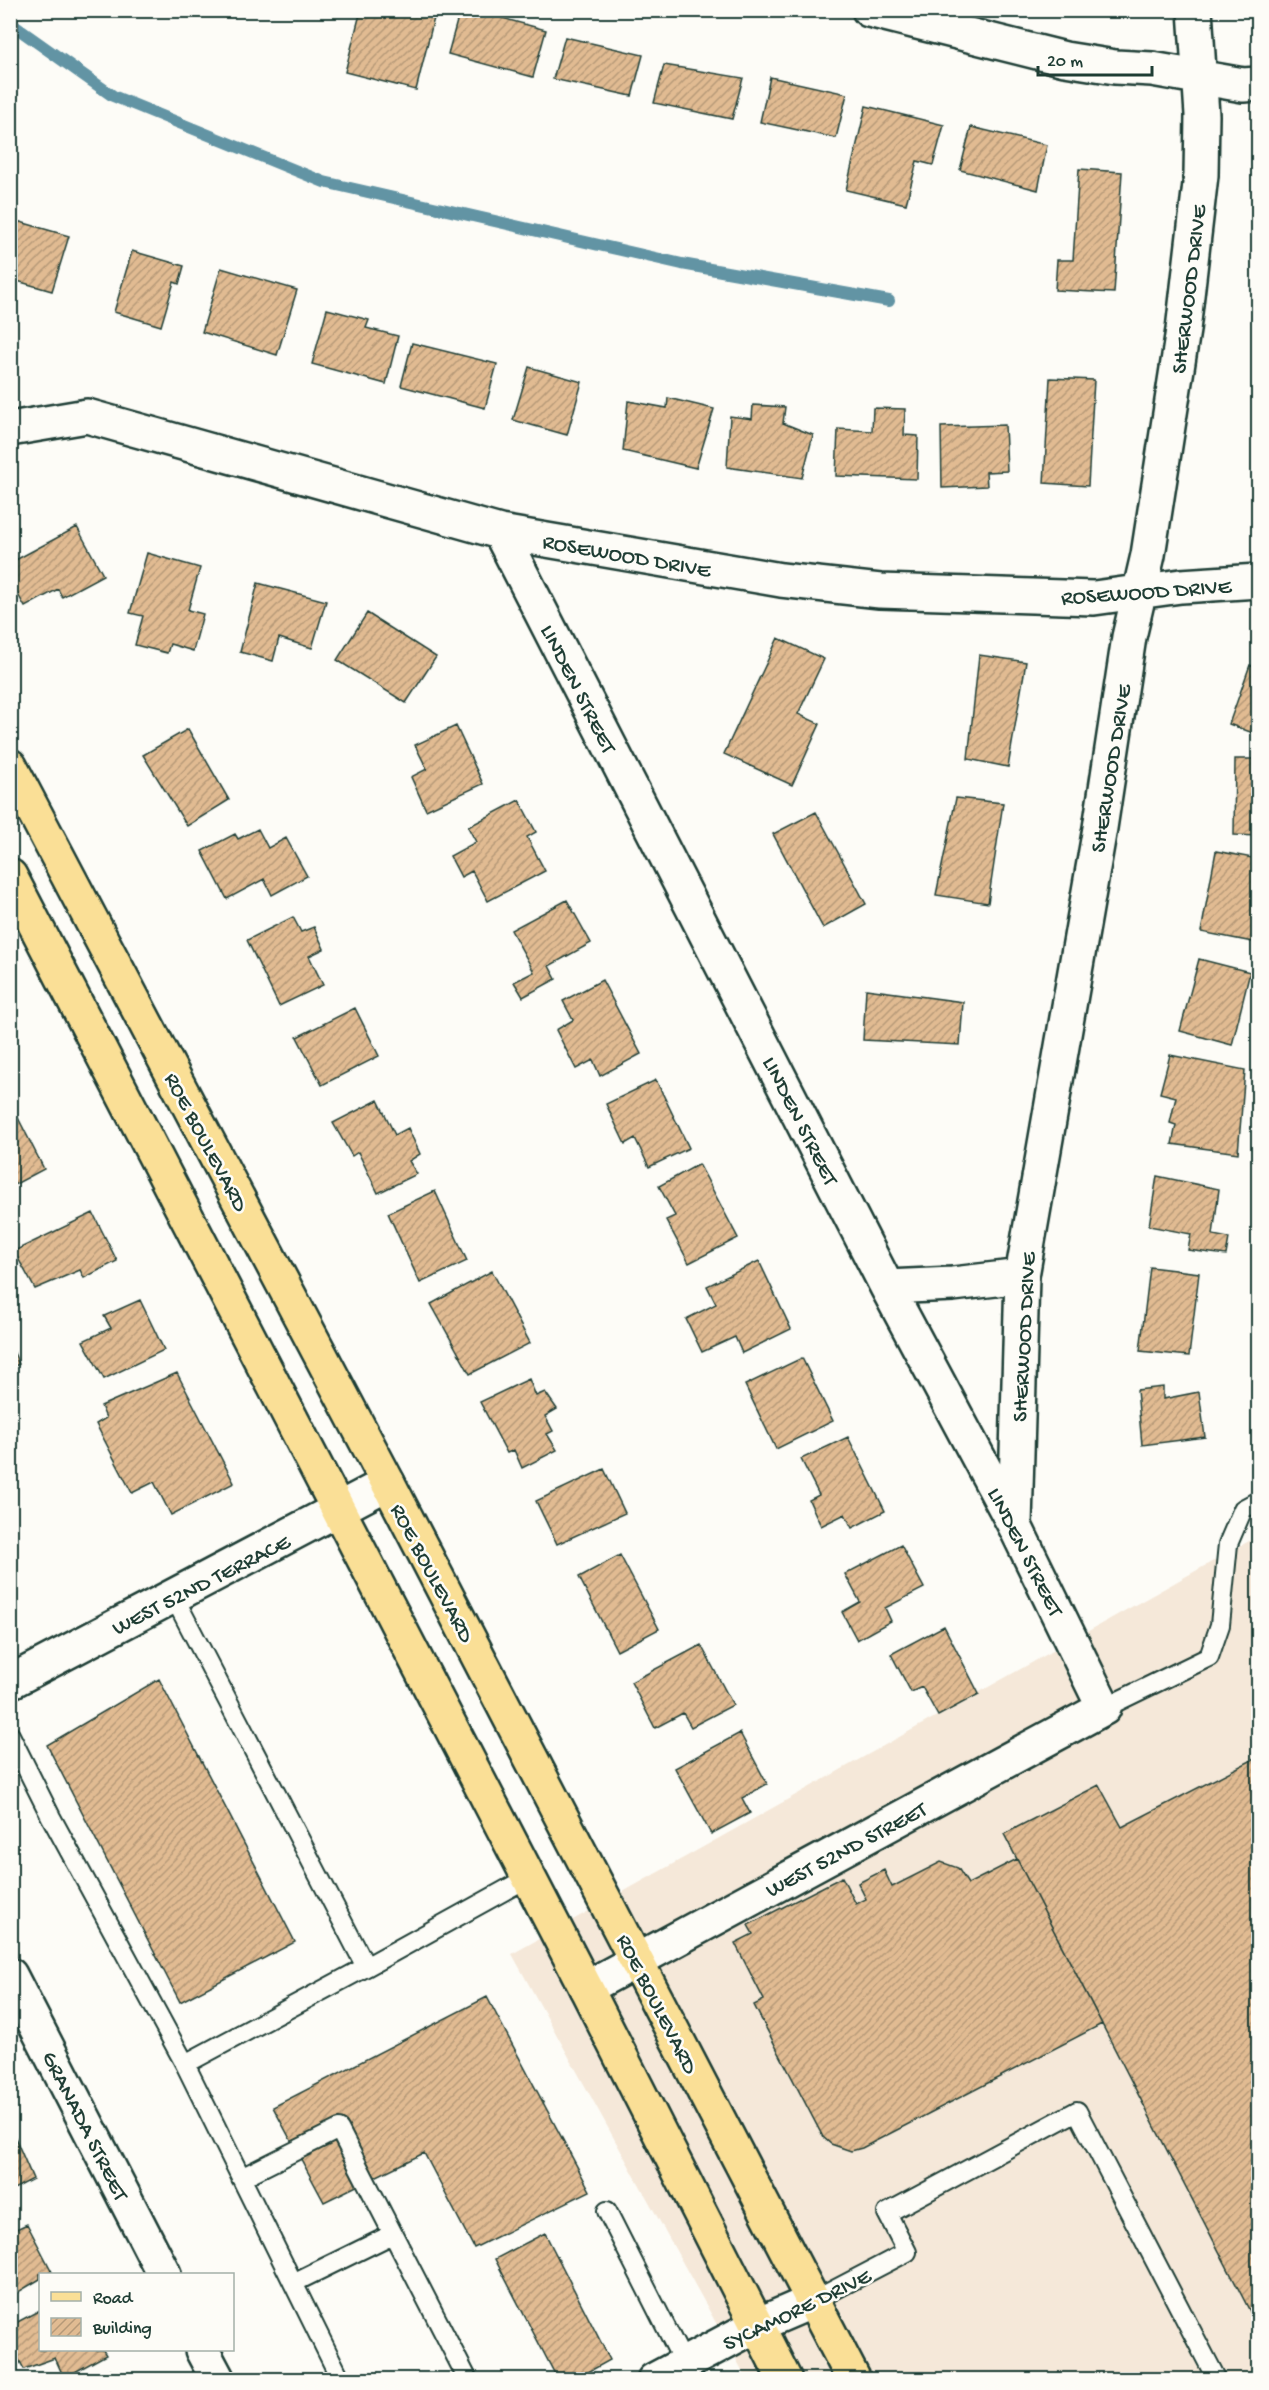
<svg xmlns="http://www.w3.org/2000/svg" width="1269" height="2390" viewBox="0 0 1269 2390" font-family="'Gochi Hand',sans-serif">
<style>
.built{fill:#f5e8d9}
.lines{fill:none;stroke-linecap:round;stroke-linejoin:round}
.stream{stroke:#6294a4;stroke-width:12}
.building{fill:url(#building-hatch);stroke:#1f3d34;stroke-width:1.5}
.service-casing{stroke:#1f3d34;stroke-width:22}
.minor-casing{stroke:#1f3d34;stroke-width:38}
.primary-casing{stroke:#1f3d34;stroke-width:38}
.service{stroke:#fdfcf7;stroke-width:18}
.minor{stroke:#fdfcf7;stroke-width:33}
.primary{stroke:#fadf96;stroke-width:33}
.labels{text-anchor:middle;stroke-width:5;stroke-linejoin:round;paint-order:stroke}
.street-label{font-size:22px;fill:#1f3d34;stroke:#fdfcf7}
</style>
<defs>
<pattern id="building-hatch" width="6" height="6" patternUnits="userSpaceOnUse" patternTransform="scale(1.5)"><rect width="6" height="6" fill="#e1bb92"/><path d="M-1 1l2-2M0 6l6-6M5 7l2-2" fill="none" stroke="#b69978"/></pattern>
</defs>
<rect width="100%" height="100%" fill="#fdfcf7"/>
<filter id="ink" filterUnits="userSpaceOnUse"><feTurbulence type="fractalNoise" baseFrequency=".0167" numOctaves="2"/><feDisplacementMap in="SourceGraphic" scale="12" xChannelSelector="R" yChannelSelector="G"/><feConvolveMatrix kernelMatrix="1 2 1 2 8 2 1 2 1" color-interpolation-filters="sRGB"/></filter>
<g filter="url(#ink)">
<path class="built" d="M1258 1536V2379H747L512 1954Z"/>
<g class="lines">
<path class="stream" d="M10 23 113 96 324 182 682 264 889 301"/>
</g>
<path class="building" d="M361 10H436L416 90 345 72Z
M460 10H473L546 30 533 77 448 54Z
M565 37 643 55 632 96 553 79Z
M664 65 743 78 732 119 654 103Z
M770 77 847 94 836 138 760 122Z
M866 106 944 125 933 165 917 161 906 204 846 190Z
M971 127 1047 145 1038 190 960 170Z
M1079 169 1122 172 1114 293 1055 290 1057 260H1073Z
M10 219 69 236 52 291 10 279Z
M132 251 184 266 179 284 174 282 161 326 114 312Z
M221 268 297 290 277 355 202 332Z
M327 309 369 320 366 328 398 336 386 384 312 364Z
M412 343 497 364 485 408 401 386Z
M529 367 582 382 567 435 513 420Z
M1050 378 1094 380 1088 486 1044 483Z
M668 398 714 409 696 468 623 451 628 401 667 408Z
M753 405 785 407 783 423 813 435 802 478 727 467 730 416 752 419Z
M873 408 905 409 904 435 918 436 917 479 836 476 838 429 872 431Z
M1005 425 1007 471 986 472 987 486 942 488 941 427Z
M77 527 103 575 62 597 58 589 25 607 10 580V563Z
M147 553 200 568 188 610 203 614 193 651 170 644 167 653 135 645 143 616 130 613Z
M258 583 326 601 312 648 279 638 273 661 240 652Z
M367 613 436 657 406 703 337 660Z
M778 638 824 659 798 714 820 724 792 785 724 754Z
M979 655 1026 662 1008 767 968 759Z
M1250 665 1258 668V735L1229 724Z
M456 726 483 784 426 810 411 777 427 769 415 745Z
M188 729 229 800 187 826 143 755Z
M1235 759H1258V836L1234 835Z
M956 798 1003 803 988 903 936 895Z
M519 800 536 832 527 837 545 871 488 901 472 871 461 877 450 856 476 842 468 827Z
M816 812 866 904 823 928 773 834Z
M258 829 268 848 286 838 307 876 272 895 264 879 227 899 202 851 235 834 238 839Z
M1216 851 1258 859V943L1201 932Z
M567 900 591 943 549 966 556 979 523 997 514 982 534 972 511 930Z
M293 917 301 932 314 927 324 949 309 956 323 985 279 1006 247 940Z
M1199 959 1250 972 1232 1045 1180 1031Z
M602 980 641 1054 600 1076 593 1060 576 1069 556 1030 573 1020 563 1001Z
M866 989 963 1002 960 1045 863 1040Z
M355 1008 379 1056 322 1085 297 1037Z
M1170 1055 1245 1070 1238 1153 1172 1144 1176 1125 1170 1123 1176 1097 1160 1093Z
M656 1080 689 1148 649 1167 635 1138 625 1144 606 1104Z
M378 1100 395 1135 408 1128 420 1154 409 1161 417 1174 378 1193 358 1152 352 1156 333 1123Z
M10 1102 44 1169 10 1187Z
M699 1164 738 1238 689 1263 666 1220 675 1216 659 1186Z
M1157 1176 1219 1189 1213 1235 1229 1238 1226 1255 1188 1250 1191 1234 1149 1226Z
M435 1191 467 1261 420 1283 388 1213Z
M93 1213 117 1261 84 1278 80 1270 35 1289 14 1251Z
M759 1261 791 1329 742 1353 735 1337 702 1352 686 1319 716 1304 707 1286Z
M1150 1267 1199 1273 1189 1356 1140 1351Z
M492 1271 530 1343 470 1374 431 1304Z
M140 1300 164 1350 104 1379 83 1341 111 1328 104 1316Z
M10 1344 19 1364 10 1368Z
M802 1358 833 1421 776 1449 745 1385Z
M177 1373 234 1483 171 1515 154 1482 132 1493 96 1424 106 1418 101 1406Z
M529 1379 536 1396 545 1392 557 1409 545 1416 553 1431 547 1434 557 1450 522 1468 514 1450 507 1453 480 1402Z
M1163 1387V1399L1199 1392 1205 1437 1142 1445 1137 1390Z
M848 1437 885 1511 852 1528 845 1514 821 1526 809 1500 819 1495 801 1459Z
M604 1469 625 1513 557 1544 536 1501Z
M901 1545 924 1588 885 1608 891 1621 857 1640 842 1612 860 1602 845 1574Z
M620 1555 659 1629 617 1651 579 1577Z
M944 1626 979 1694 938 1716 922 1687 911 1692 891 1654Z
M701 1645 733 1705 691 1727 683 1713 655 1728 631 1682Z
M159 1679 295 1942 180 2002 47 1745Z
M740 1733 767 1784 742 1798 750 1813 711 1834 675 1768Z
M1258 1757V2327L1004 1834 1099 1785 1122 1827Z
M1017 1859 1102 2024 862 2148 851 2151 831 2144 823 2137 754 2005 764 2000 735 1943 753 1934 748 1925 842 1877 856 1904 866 1899 858 1883 884 1870 892 1887 941 1862 958 1868 968 1884Z
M487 1997 590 2191 474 2248 424 2153 324 2202 273 2107Z
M14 2135 33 2179 10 2191V2137Z
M27 2224 52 2272 40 2274V2279L10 2297V2232Z
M545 2233 610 2360 574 2380H558L495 2259Z
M40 2310V2350H103L106 2355 64 2378 55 2358 24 2369 10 2343V2326Z
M110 2370 115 2380H91Z"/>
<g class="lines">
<g class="service-casing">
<path id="service" d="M174 1597 366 1967 185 2064
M1104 1708 1209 1657 1220 1625 1228 1544 1243 1509 1258 1501
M10 1735 51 1817 185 2064 341 2380
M366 1967 529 1877
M241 2178 339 2129 393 2234
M607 2211 684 2363
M293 2283 393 2234 468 2380
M813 2301 907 2252 887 2213 1077 2111 1217 2380"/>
</g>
<g class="minor-casing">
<path id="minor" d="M869 10 1065 59 1115 67 1152 69 1243 85 1258 84
M10 429 87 416 500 532 781 580 880 591 1094 598 1181 586 1258 581
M500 532 887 1287 1015 1526 1104 1708 586 1988
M887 1287 953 1284 1022 1276
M1015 1524 1022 1276 1100 828 1129 637 1148 555 1183 330 1201 175 1202 115 1195 10
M10 1682 388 1483
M10 1975 164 2274
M202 2350 218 2380
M654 2380 757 2325 813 2301"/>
</g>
<g class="primary-casing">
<path id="primary" d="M10 766 388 1483 854 2380
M10 876 586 1988 785 2380"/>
</g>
<use href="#service" class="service"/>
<use href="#minor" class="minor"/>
<use href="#primary" class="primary"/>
</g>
</g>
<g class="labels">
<g class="street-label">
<text transform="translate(1187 289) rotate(-83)" y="8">SHERWOOD DRIVE</text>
<text transform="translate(627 554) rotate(10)" y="8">ROSEWOOD DRIVE</text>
<text transform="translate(1146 590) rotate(-4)" y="8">ROSEWOOD DRIVE</text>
<text transform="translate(580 688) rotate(63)" y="8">LINDEN STREET</text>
<text transform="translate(1109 768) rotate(-81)" y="8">SHERWOOD DRIVE</text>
<text transform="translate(802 1120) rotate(63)" y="8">LINDEN STREET</text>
<text transform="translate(208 1141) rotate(62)" y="8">ROE BOULEVARD</text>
<text transform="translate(1022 1337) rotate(-87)" y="8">SHERWOOD DRIVE</text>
<text transform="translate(1027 1551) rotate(63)" y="8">LINDEN STREET</text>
<text transform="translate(434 1572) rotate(62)" y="8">ROE BOULEVARD</text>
<text transform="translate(200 1583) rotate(-27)" y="8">WEST 52ND TERRACE</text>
<text transform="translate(845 1848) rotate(-28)" y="8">WEST 52ND STREET</text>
<text transform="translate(659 2003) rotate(63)" y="8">ROE BOULEVARD</text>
<text transform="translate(87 2125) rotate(63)" y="8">GRANADA STREET</text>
<text transform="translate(796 2308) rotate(-26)" y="8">SYCAMORE DRIVE</text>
</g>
</g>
<rect width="1269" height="2390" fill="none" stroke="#fdfcf7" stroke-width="36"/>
<rect x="18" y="18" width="1233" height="2354" fill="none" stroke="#1f3d34" stroke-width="2" filter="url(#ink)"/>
<rect x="39" y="2273" width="195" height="78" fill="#fdfcf7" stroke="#a4b0a9" stroke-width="1.5"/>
<rect x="51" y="2292" width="30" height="9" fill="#fadf96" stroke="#a4b0a9" stroke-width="1.5"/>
<text x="93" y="2303" font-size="18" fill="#1f3d34">Road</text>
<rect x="51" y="2318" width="30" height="18" fill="url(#building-hatch)" stroke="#a4b0a9" stroke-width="1.5"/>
<text x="93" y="2333" font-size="18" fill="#1f3d34">Building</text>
<path d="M1038 66v9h114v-9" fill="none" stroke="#1f3d34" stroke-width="3"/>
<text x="1047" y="66" font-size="18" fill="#1f3d34" stroke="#fdfcf7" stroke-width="4.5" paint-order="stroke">20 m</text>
</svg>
